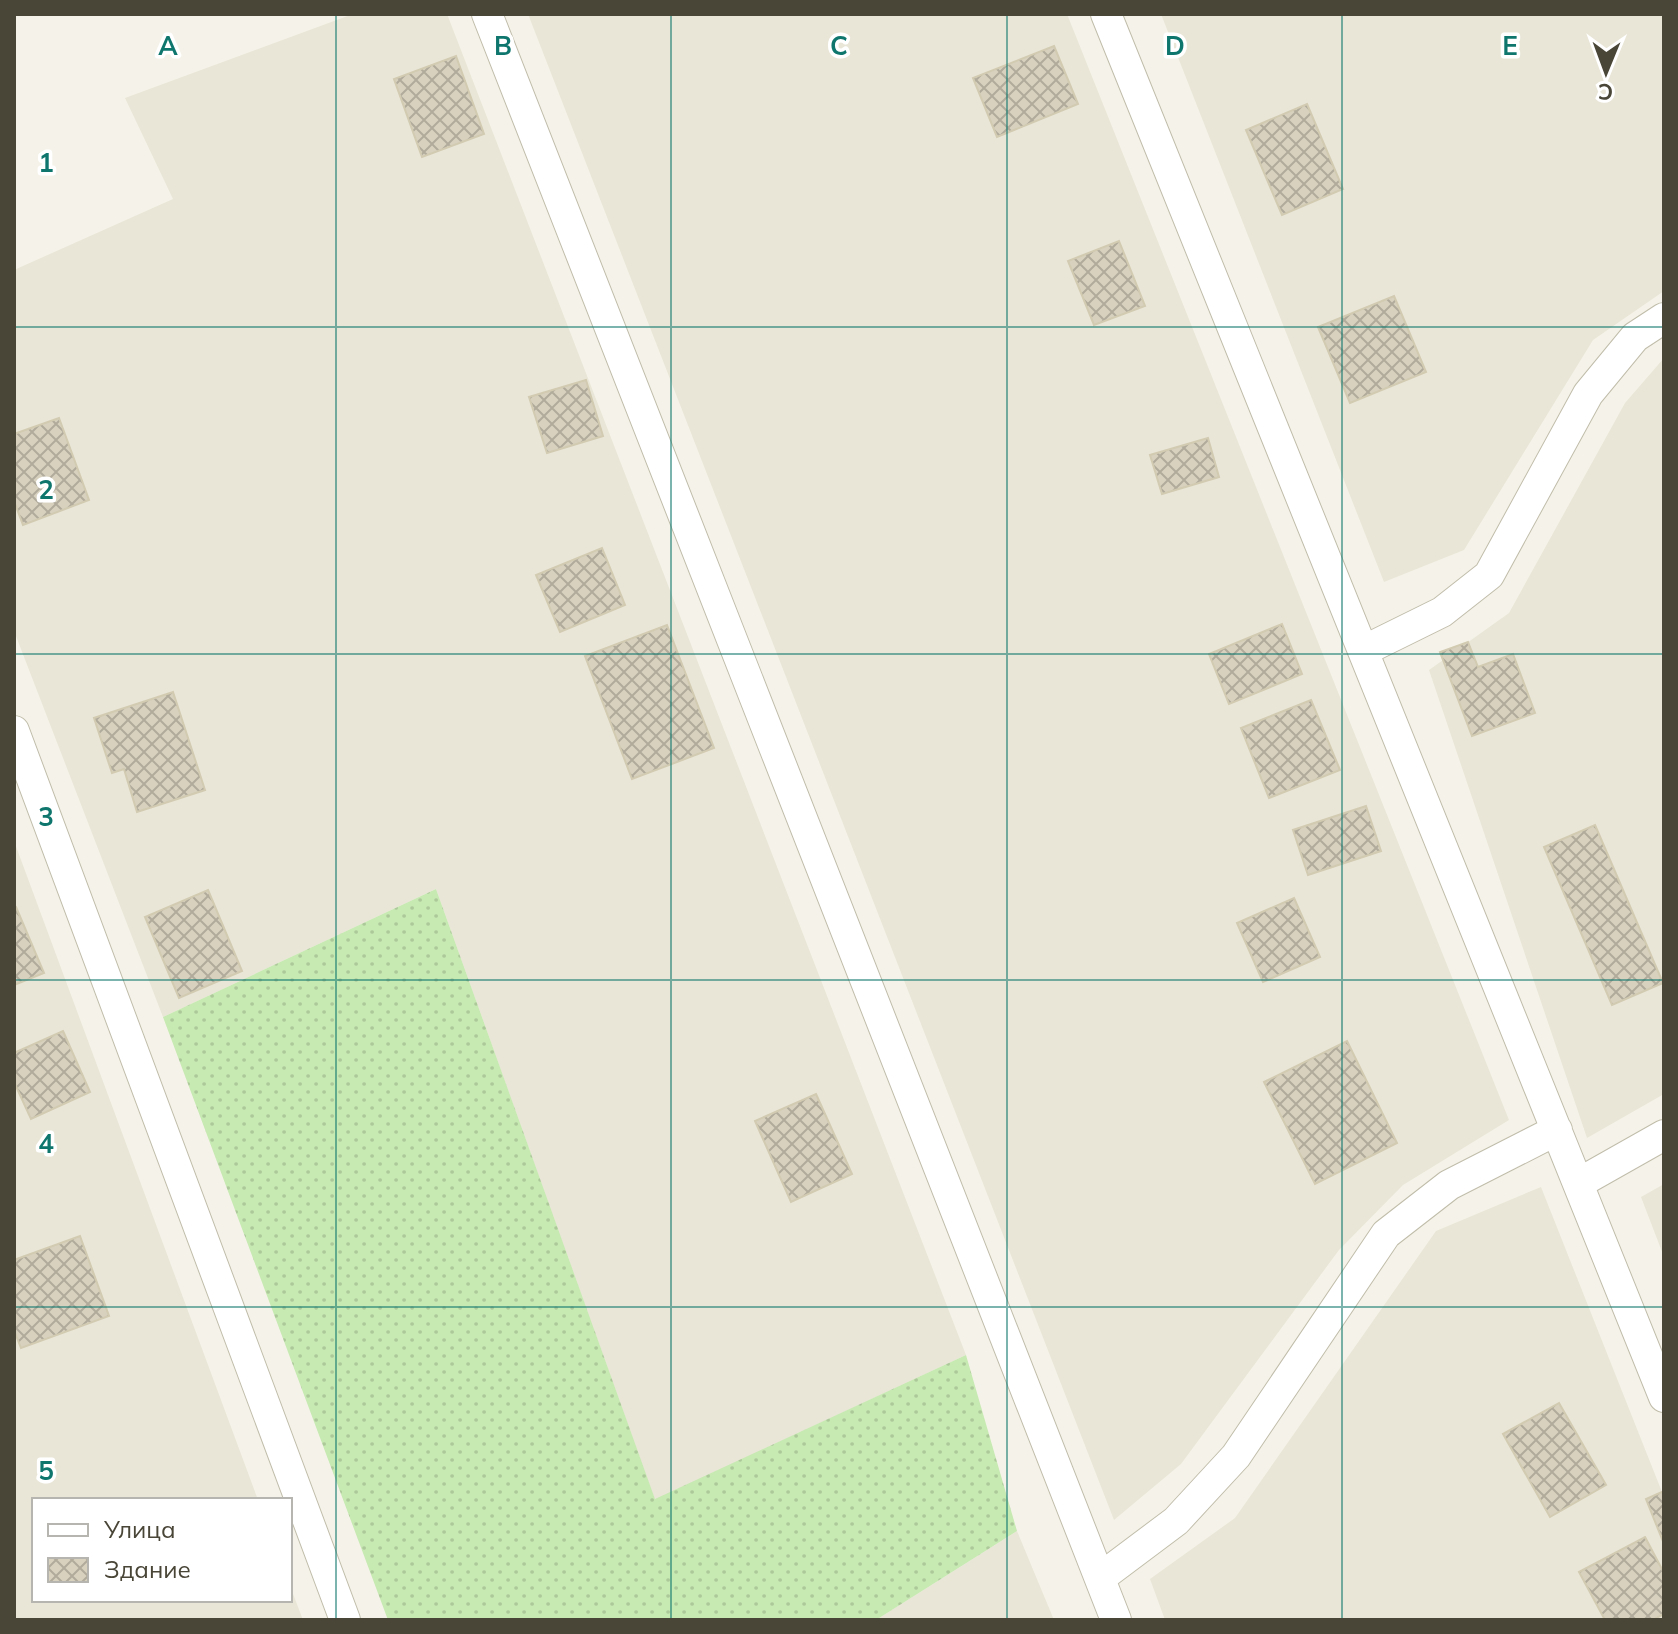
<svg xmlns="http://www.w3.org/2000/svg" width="1678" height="1634" viewBox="0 0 1678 1634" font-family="Mulish,sans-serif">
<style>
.residential{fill:#e9e6d7}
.garden{fill:url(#garden-dots)}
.building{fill:url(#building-cross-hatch);stroke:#d2cab1;stroke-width:2}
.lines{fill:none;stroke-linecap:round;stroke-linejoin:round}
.street-casing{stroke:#c1bdab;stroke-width:32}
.street{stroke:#fff;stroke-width:30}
.grid{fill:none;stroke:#0f766e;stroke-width:2;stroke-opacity:0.55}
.grid-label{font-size:26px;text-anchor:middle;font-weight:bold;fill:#0f766e;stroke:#fff;stroke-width:7;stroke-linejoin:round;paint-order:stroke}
</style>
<defs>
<pattern id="garden-dots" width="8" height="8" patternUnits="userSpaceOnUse" patternTransform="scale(2)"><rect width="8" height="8" fill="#c7e9b2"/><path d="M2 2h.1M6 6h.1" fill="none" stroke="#acc99a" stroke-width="1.8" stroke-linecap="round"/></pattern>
<pattern id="building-cross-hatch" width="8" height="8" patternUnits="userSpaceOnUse" patternTransform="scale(2)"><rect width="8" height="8" fill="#d7d1be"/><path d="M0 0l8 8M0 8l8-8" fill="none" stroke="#b0ab9b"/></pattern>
</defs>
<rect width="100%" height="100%" fill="#f5f3e9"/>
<path class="residential" d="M353 14H447L966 1355 655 1500 436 889 163 1017 14 631V270L173 199 125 98Z
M528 14H1067L1509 1120 1403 1185 1339 1250 1181 1464 1114 1520Z
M1161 14H1664V291L1593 340 1464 550 1384 582Z
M1664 358V1094L1587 1138 1429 670 1509 613 1625 403Z
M14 841 258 1500H34V1600H290V1586L303 1620H14Z
M1664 1184V1257L1641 1197Z
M1541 1187 1664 1497V1620H1165L1150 1579 1235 1518 1436 1231Z
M1017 1531 1054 1620H876Z"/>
<path class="garden" d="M436 889 655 1499 966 1355 1017 1531 876 1620H388L163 1017Z"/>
<path class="building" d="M1054 46 1078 104 997 137 973 78Z
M456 56 484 134 422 157 394 79Z
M1307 104 1343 189 1282 215 1246 130Z
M1119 241 1145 306 1094 325 1068 261Z
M1394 296 1426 372 1350 403 1318 327Z
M586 380 603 436 547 453 529 397Z
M59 418 89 500 23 525 14 501V434Z
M1208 438 1219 477 1162 494 1150 455Z
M602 548 625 605 560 632 536 575Z
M1282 624 1302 674 1229 704 1209 654Z
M667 625 714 748 632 779 585 656Z
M1468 642 1478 667 1513 654 1535 713 1472 736 1440 652Z
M173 692 205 790 137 812 124 769 112 773 94 718Z
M1311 700 1340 770 1269 798 1241 728Z
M1366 806 1381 851 1308 875 1293 830Z
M1595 825 1663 983 1612 1005 1544 847Z
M208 890 242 971 179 998 145 917Z
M1294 898 1320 957 1263 982 1237 923Z
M16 907 44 973 14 985V908Z
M63 1031 90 1092 31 1119 14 1082V1053Z
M1347 1041 1397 1143 1315 1184 1264 1082Z
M816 1094 852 1174 791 1202 755 1121Z
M80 1236 109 1316 21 1348 14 1330V1260Z
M1559 1403 1606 1485 1550 1517 1503 1434Z
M1664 1491V1544L1646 1499Z
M1645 1537 1664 1573V1614L1653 1620H1605L1579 1572Z"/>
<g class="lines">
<g class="street-casing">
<path id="street" d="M487 14 1116 1620
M1106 14 1664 1397
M1363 651 1442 612 1489 575 1588 394 1635 337 1664 318
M14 731 345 1620
M1579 1183 1664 1135
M1100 1578 1176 1521 1236 1456 1386 1234 1449 1185 1557 1130"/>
</g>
<use href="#street" class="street"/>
</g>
<path class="grid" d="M336 14V1620M671 14V1620M1007 14V1620M1342 14V1620M14 327H1664M14 654H1664M14 980H1664M14 1307H1664"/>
<g class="grid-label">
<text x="168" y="55">A</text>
<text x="503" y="55">B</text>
<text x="839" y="55">C</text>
<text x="1175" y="55">D</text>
<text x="1510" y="55">E</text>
<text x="46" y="172">1</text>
<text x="46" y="499">2</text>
<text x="46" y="826">3</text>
<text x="46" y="1153">4</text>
<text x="46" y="1480">5</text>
</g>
<rect width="1678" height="1634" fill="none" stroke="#494537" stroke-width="32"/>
<rect x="32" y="1498" width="260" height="104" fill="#ffffff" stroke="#b6b5af" stroke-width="2"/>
<rect x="48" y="1524" width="40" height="12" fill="#ffffff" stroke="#b6b5af" stroke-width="2"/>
<text x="104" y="1538" font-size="24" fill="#494537">Улица</text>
<rect x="48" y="1558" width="40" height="24" fill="url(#building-cross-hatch)" stroke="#b6b5af" stroke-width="2"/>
<text x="104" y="1578" font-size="24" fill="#494537">Здание</text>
<g transform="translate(1606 72) rotate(181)" stroke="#ffffff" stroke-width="6" paint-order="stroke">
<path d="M0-6L14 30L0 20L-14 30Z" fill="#494537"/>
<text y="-12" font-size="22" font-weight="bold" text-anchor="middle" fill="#494537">С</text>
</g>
</svg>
